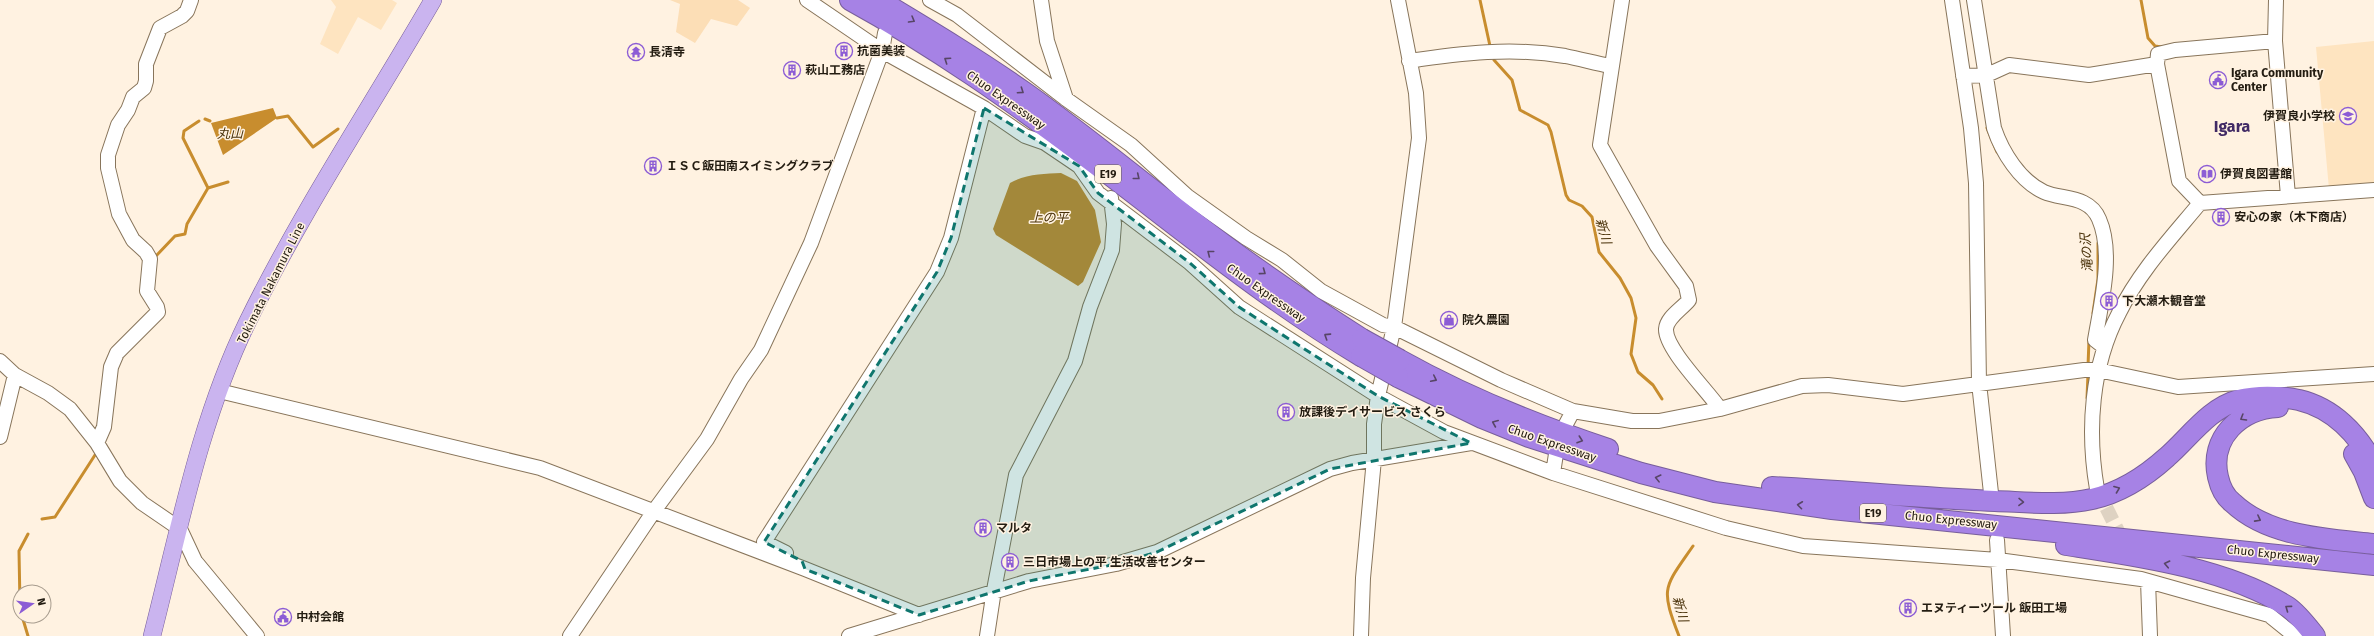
<svg xmlns="http://www.w3.org/2000/svg" width="2374" height="636" viewBox="0 0 2374 636" font-family="'Fira Sans','Noto Sans JP',sans-serif">
<style>
.built{fill:#fee4c0}
.green{fill:#fcdeb6}
.water{fill:#c88d2e}
.lines{fill:none;stroke-linecap:round;stroke-linejoin:round}
.stream{stroke:#c88d2e;stroke-width:3}
.minor-tunnel{stroke:#ded2c2;stroke-width:14;stroke-dasharray:14 7;stroke-linecap:butt}
.minor-casing{stroke:#88755b;stroke-width:16}
.major-casing{stroke:#785e9b;stroke-width:18}
.highway-casing{stroke:#785e9b;stroke-width:22}
.minor{stroke:#fff;stroke-width:14}
.major{stroke:#cab4ef;stroke-width:17}
.highway{stroke:#a682e5;stroke-width:20}
.highway-bridge-casing{stroke:#785e9b;stroke-width:22;stroke-linecap:butt}
.highway-bridge{stroke:#a682e5;stroke-width:20}
.oneway{stroke:#574566}
.marked{fill:#0f766e;fill-opacity:0.2;stroke:#0f766e;stroke-width:3;stroke-dasharray:8 5;stroke-linejoin:round}
.labels{text-anchor:middle;stroke-width:3;stroke-linejoin:round;paint-order:stroke}
.shield{fill:#fff2e1;stroke:#655c4f;stroke-width:1}
.shield-label{font-size:11px;font-weight:bold;fill:#231c11}
.poi-label{font-size:12px;font-weight:bold;fill:#231c11;stroke:#fff2e1;text-anchor:start}
.street-label{font-size:12px;fill:#231c11;stroke:#fff2e1}
.water-label{font-size:13px;font-style:italic;fill:#493109;stroke:#fff2e1}
.district-label{font-size:16px;font-weight:bold;fill:#412a65;stroke:#fff2e1}
</style>
<rect width="100%" height="100%" fill="#fff2e1"/>
<path class="built" d="M331 0H392L397 3 381 30 358 17 338 54 320 44 336 7Z
M2374 41V185L2329 189 2316 47Z"/>
<path class="green" d="M670 0H738L750 8 737 26 711 19 695 43 676 32 680 4Z"/>
<path class="water" d="M273 108 277 118 223 155 211 123Z
M1061 173 1077 181 1095 210 1101 242 1083 282 1078 286 996 235 993 229 1010 183C1025 174 1044 174 1061 173Z"/>
<g class="lines">
<path class="stream" d="M1480 0 1490 46
M2141 0 2148 38 2155 46 2162 47
M1494 60 1512 80 1520 110 1548 125 1551 132 1566 195 1569 200 1582 206 1592 217 1599 252 1620 278 1631 298 1636 318 1631 354 1638 372 1653 385 1662 399
M277 118 288 116 313 147 338 129
M205 119 210 121
M1987 128 1997 152
M208 188 228 182
M155 257 175 236 185 234 187 224 208 188 183 138 184 131 199 121
M2093 313 2098 279V243
M2088 366 2089 340
M2087 398 2088 374
M42 519 55 517 95 455
M20 605 19 551 28 534
M22 616 28 636
M1679 636C1660 587 1664 588 1693 546"/>
<path class="minor-tunnel" d="M2097 489 2125 545"/>
<g class="minor-casing">
<path id="minor" d="M807 0 882 51 984 108 1025 136 1045 143 1079 166 1098 193 1190 263 1239 307 1378 396 1444 432 1553 473 1726 528 1803 546 1998 560 2141 579 2269 615 2295 636
M930 0 957 15 1066 99 1131 145 1187 196 1246 238 1282 260 1321 291 1383 325 1394 327 1501 380 1573 411 1632 421H1659L1720 409 1802 386 1828 385 1903 394 2084 370H2098L2178 387 2374 374
M1041 0 1047 41 1066 99
M1622 0 1600 145 1657 246 1686 286 1689 300C1682 309 1667 317 1666 329 1665 349 1708 391 1720 409
M1952 0 1971 128 1976 183 1979 383 1991 493
M1974 0 1994 128C2002 152 2020 181 2044 192 2062 200 2089 195 2099 219 2114 253 2101 304 2095 340L2104 347
M2276 0 2275 41 2288 196
M1409 61C1461 53 1513 47 1565 56 1580 59 1595 63 1610 66
M1963 76 1987 75 2009 65 2089 75 2157 64
M2200 203 2179 181 2157 64 2158 54 2175 50 2275 41
M0 361 15 375 48 393 70 409 97 443 120 481 142 503 180 529 195 561 257 636
M219 391 540 468 805 569 919 615
M1566 424 1573 411
M0 437 15 375
M97 443 104 427 111 367 117 353 158 312 157 307 147 291 150 259 146 252 133 240 119 214 108 168V155L118 125 128 110 133 97 144 88 146 81V64L160 28 182 16 187 11 191 0
M1553 473 1556 454
M2097 489C2087 431 2091 366 2119 313 2139 272 2171 238 2200 203L2374 190
M1997 540 2003 636
M786 553 764 542 937 272 951 238 984 108
M2148 581 2150 636
M570 636 654 511 707 439 741 379 761 350 811 243 882 51 885 33
M849 636 1029 581 1116 564 1157 552 1330 469 1352 463 1471 443
M987 636 994 590 1016 475 1075 361 1090 307 1112 250 1114 224 1111 198
M1361 636 1363 578 1374 459V424L1378 396 1394 327 1419 138 1416 93 1398 0"/>
</g>
<g class="major-casing">
<path id="major" d="M152 636C179 531 199 422 247 323 301 212 371 107 433 0"/>
</g>
<g class="highway-casing">
<path id="highway" d="M850 0C934 46 1013 102 1090 160 1179 227 1264 298 1361 356
M879 0C929 30 979 60 1027 94 1086 136 1141 182 1198 225 1251 266 1306 303 1362 339
M1400 360C1466 397 1536 425 1608 449
M1398 377 1482 418 1529 437 1641 473 1715 492 1832 509 2374 565
M2278 407C2240 409 2209 438 2218 477 2220 486 2225 497 2233 503 2269 537 2328 539 2374 544
M2354 454 2364 472 2374 498
M1772 487C1847 491 1921 498 1995 501 2026 502 2061 506 2092 499 2119 493 2146 476 2167 457 2189 438 2209 408 2239 400 2259 395 2279 396 2299 400 2333 408 2358 434 2374 465
M2066 545C2137 556 2227 568 2288 607 2298 614 2307 626 2315 636"/>
</g>
<use href="#minor" class="minor"/>
<use href="#major" class="major"/>
<use href="#highway" class="highway"/>
<g class="highway-bridge-casing">
<path id="highway-bridge" d="M1362 339 1400 360
M1361 356 1398 377"/>
</g>
<use href="#highway-bridge" class="highway-bridge"/>
</g>
<defs><path id="oneway-chevron" d="M-2-3.5L2.5 0L-2 3.5" fill="none" stroke-width="1.6" stroke-linecap="round" stroke-linejoin="round"/></defs>
<g class="oneway">
<use href="#oneway-chevron" transform="translate(912 20) rotate(30)"/>
<use href="#oneway-chevron" transform="translate(947 60) rotate(-146)"/>
<use href="#oneway-chevron" transform="translate(1021 91) rotate(34)"/>
<use href="#oneway-chevron" transform="translate(1137 177) rotate(39)"/>
<use href="#oneway-chevron" transform="translate(1210 253) rotate(-142)"/>
<use href="#oneway-chevron" transform="translate(1263 272) rotate(36)"/>
<use href="#oneway-chevron" transform="translate(1327 336) rotate(-147)"/>
<use href="#oneway-chevron" transform="translate(1434 379) rotate(26)"/>
<use href="#oneway-chevron" transform="translate(2243 418) rotate(149)"/>
<use href="#oneway-chevron" transform="translate(1495 423) rotate(-157)"/>
<use href="#oneway-chevron" transform="translate(1580 440) rotate(19)"/>
<use href="#oneway-chevron" transform="translate(1658 478) rotate(-166)"/>
<use href="#oneway-chevron" transform="translate(2117 489) rotate(-21)"/>
<use href="#oneway-chevron" transform="translate(2021 502) rotate(1)"/>
<use href="#oneway-chevron" transform="translate(1800 505) rotate(-173)"/>
<use href="#oneway-chevron" transform="translate(2258 519) rotate(28)"/>
<use href="#oneway-chevron" transform="translate(2167 564) rotate(-168)"/>
<use href="#oneway-chevron" transform="translate(2288 608) rotate(-144)"/>
</g>
<path class="marked" d="M984 108 1079 166 1098 193 1190 263 1239 307 1378 396 1471 443 1330 469 1157 552 1116 564 1029 581 919 615 805 569 802 561 764 542 937 272 951 238Z"/>
<defs>
<g id="building-ring" transform="scale(0.9)"><circle r="9.5" fill="#fff2e1" stroke="#8c5cd5" stroke-width="1.5"/><path d="M-4-6H4V6H1V3H-1V6H-4ZM-2.5-4.3h1.7v1.8h-1.7ZM.8-4.3h1.7v1.8H.8ZM-2.5-1h1.7V.8h-1.7ZM.8-1h1.7V.8H.8Z" fill="#8c5cd5"/></g>
<g id="temple-ring" transform="scale(0.9)"><circle r="9.5" fill="#fff2e1" stroke="#8c5cd5" stroke-width="1.5"/><path d="M0-6L5-2H3V0L6.5 2.5H4V6H1.5V3h-3V6H-4V2.5H-6.5L-3 0V-2H-5Z" fill="#8c5cd5"/></g>
<g id="civic-ring" transform="scale(0.9)"><circle r="9.5" fill="#fff2e1" stroke="#8c5cd5" stroke-width="1.5"/><path d="M-.6-6.5H3V-4.5H.6V-3L4-1V1h2V6H-6V1h2V-1L-.6-3ZM-1.2 2.5V6h2.4V2.5Z" fill="#8c5cd5"/></g>
<g id="school-ring" transform="scale(0.9)"><circle r="9.5" fill="#fff2e1" stroke="#8c5cd5" stroke-width="1.5"/><path d="M0-5L7-2L0 1L-7-2ZM-4 1L0 2.5L4 1V4Q0 6-4 4Z" fill="#8c5cd5"/></g>
<g id="library-ring" transform="scale(0.9)"><circle r="9.5" fill="#fff2e1" stroke="#8c5cd5" stroke-width="1.5"/><path d="M-6-4Q-3-5.5-.7-3.5V5Q-3 3-6 4ZM6-4Q3-5.5 .7-3.5V5Q3 3 6 4Z" fill="#8c5cd5"/></g>
<g id="shop-ring" transform="scale(0.9)"><circle r="9.5" fill="#fff2e1" stroke="#8c5cd5" stroke-width="1.5"/><path d="M-5-2.5h2.3a2.7 3.5 0 0 1 5.4 0H5L5.5 6h-11ZM-1.5-2.5h3a1.5 2.3 0 0 0-3 0Z" fill="#8c5cd5"/></g>
</defs>
<g fill-rule="evenodd">
<use href="#building-ring" x="844" y="51"/>
<use href="#temple-ring" x="636" y="52"/>
<use href="#building-ring" x="792" y="70"/>
<use href="#civic-ring" x="2218" y="80"/>
<use href="#school-ring" x="2348" y="116"/>
<use href="#building-ring" x="653" y="166"/>
<use href="#library-ring" x="2207" y="174"/>
<use href="#building-ring" x="2221" y="217"/>
<use href="#building-ring" x="2109" y="301"/>
<use href="#shop-ring" x="1449" y="320"/>
<use href="#building-ring" x="1286" y="412"/>
<use href="#building-ring" x="983" y="528"/>
<use href="#building-ring" x="1010" y="562"/>
<use href="#building-ring" x="1908" y="608"/>
<use href="#civic-ring" x="283" y="617"/>
</g>
<g class="labels">
<g class="shield">
<rect x="1095" y="165" width="26" height="18" rx="3"/>
<rect x="1860" y="504" width="26" height="18" rx="3"/>
</g>
<g class="shield-label">
<text x="1108" y="178">E19</text>
<text x="1873" y="517">E19</text>
</g>
<g class="poi-label">
<text x="857" y="55">抗菌美装</text>
<text x="649" y="56">長清寺</text>
<text x="805" y="74">萩山工務店</text>
<text x="2231" y="77">Igara Community<tspan x="2231" dy="14">Center</tspan></text>
<text x="2335" y="120" text-anchor="end">伊賀良小学校</text>
<text x="666" y="170">ＩＳＣ飯田南スイミングクラブ</text>
<text x="2220" y="178">伊賀良図書館</text>
<text x="2234" y="221">安心の家（木下商店）</text>
<text x="2122" y="305">下大瀬木観音堂</text>
<text x="1462" y="324">院久農園</text>
<text x="1299" y="416">放課後デイサービス さくら</text>
<text x="996" y="532">マルタ</text>
<text x="1023" y="566">三日市場上の平 生活改善センター</text>
<text x="1921" y="612">エヌティーツール 飯田工場</text>
<text x="296" y="621">中村会館</text>
</g>
<g class="street-label">
<text transform="translate(1006 100) rotate(35)" y="4">Chuo Expressway</text>
<text transform="translate(271 283) rotate(-63)" y="4">Tokimata Nakamura Line</text>
<text transform="translate(1266 293) rotate(35)" y="4">Chuo Expressway</text>
<text transform="translate(1552 443) rotate(19)" y="4">Chuo Expressway</text>
<text transform="translate(1951 520) rotate(6)" y="4">Chuo Expressway</text>
<text transform="translate(2273 554) rotate(6)" y="4">Chuo Expressway</text>
</g>
<g class="water-label">
<text x="230" y="138">丸山</text>
<text x="1049" y="222">上の平</text>
<text transform="translate(1604 231) rotate(75)" y="5">新川</text>
<text transform="translate(2086 253) rotate(-94)" y="5">滝の沢</text>
<text transform="translate(1681 609) rotate(75)" y="5">新川</text>
</g>
<g class="district-label">
<text x="2232" y="132">Igara</text>
</g>
</g>
<g transform="translate(32 604) rotate(77)"><circle r="19" fill="#fff2e1" stroke="#a79c8e"/>
<path d="M0-3L7 15L0 10L-7 15Z" fill="#8c5cd5"/>
<text y="-6" font-size="11" font-weight="bold" text-anchor="middle" fill="#231c11">N</text>
</g>
</svg>
